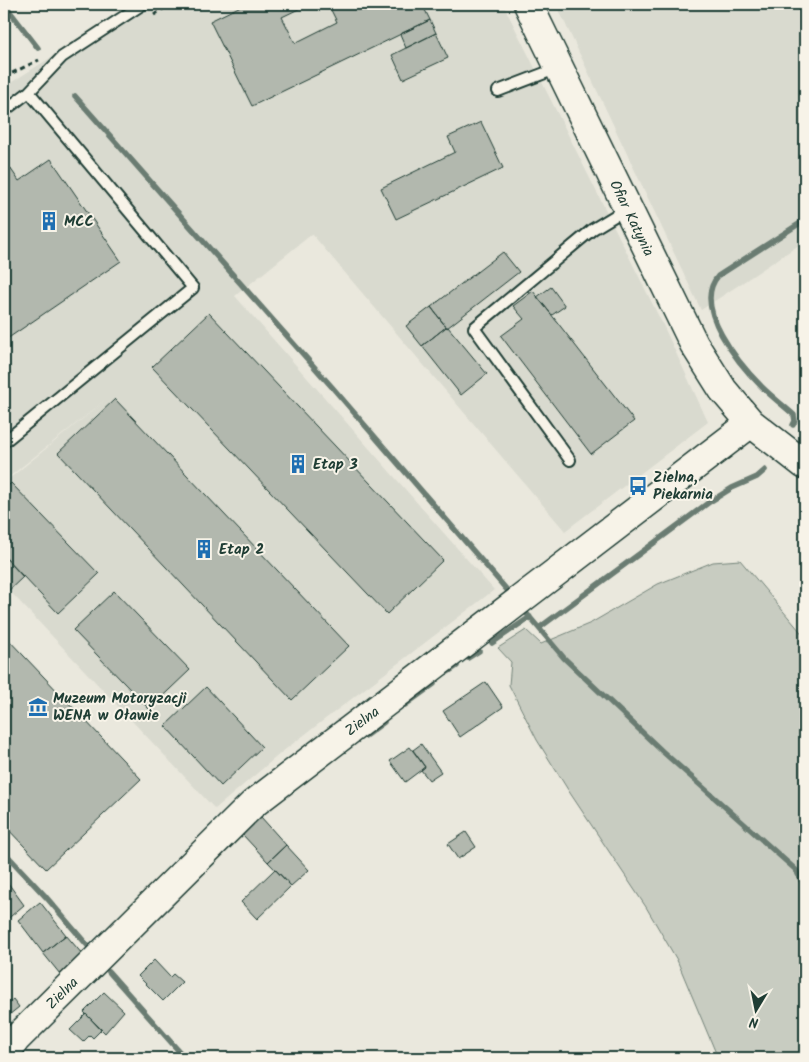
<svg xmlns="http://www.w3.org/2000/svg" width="809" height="1062" viewBox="0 0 809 1062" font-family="Kalam,sans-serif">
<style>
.built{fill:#d9dacf}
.green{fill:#c8ccc1;stroke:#74847a}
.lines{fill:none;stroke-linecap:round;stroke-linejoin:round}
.stream{stroke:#6a7c72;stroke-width:5.5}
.building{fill:#b2b8ae;stroke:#1f3d34}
.lane-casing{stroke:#1f3d34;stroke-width:14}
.secondary-casing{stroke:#1f3d34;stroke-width:31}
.path{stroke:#1f3d34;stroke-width:3;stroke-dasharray:5 4;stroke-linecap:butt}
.lane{stroke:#f7f3e8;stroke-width:10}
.secondary{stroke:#f7f3e8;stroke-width:28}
.labels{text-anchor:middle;stroke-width:4;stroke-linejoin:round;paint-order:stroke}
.street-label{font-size:15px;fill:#1f3d34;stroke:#f7f3e8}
.poi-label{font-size:15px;font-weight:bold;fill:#1f3d34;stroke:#f7f3e8;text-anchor:start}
</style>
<rect width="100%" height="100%" fill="#eae8dd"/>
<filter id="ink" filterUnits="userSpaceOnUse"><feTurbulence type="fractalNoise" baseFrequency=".02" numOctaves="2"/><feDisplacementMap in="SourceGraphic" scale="10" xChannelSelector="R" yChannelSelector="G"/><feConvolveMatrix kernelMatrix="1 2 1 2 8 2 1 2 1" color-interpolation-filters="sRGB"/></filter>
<g filter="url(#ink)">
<path class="built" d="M136 4H503L664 327 708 422 565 531 312 234 235 296 494 590 282 752 215 809 4 585V483L107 399 4 481V87Z
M556 4H805V241L701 310Z"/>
<path class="green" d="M740 560 805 637V1058H718L677 960 646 907 570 793 537 740 509 685 511 662 498 648 526 630 541 644 591 623 658 584 713 562Z"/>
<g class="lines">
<path class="stream" d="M4 4 38 48
M75 96 332 387 513 597
M793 425 795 421 794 415C783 405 772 397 762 387 740 365 691 307 718 276L805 220
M522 608 564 658 662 751 796 870 805 888
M539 628 708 503 732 488 757 477 765 470
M492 643 530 617
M468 658 479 651
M448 672 457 666
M405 705 434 684
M365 736 384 722
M4 852 46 897 88 946
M109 972 185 1058"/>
</g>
<path class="building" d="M245 4H309L282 17 295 43 337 22 328 4H422L430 20 252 106 210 21Z
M430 20 436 33 406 48 400 34Z
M436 33 448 58 403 79 392 55Z
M481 122 503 168 396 219 381 188 455 152 448 137Z
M4 159 19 181 51 159 121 261 4 341Z
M503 252 519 272 447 328 431 307Z
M551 287 565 306 552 315 537 297Z
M533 291 634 421 591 454 501 336 524 319 513 306Z
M431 307 446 327 422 346 406 326Z
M209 313 443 560 387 614 152 367Z
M446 327H448L487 374 461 395 422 346Z
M115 399 349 646 292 700 58 453Z
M11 483 99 574 58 613 4 556V490Z
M4 556 23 577 4 595Z
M114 591 190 670 149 709 73 630Z
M4 635 141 779 46 869 4 825Z
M486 682 503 707 460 737 443 711Z
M206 687 262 747 221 786 165 726Z
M421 744 441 772 429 780 421 770 425 767 413 750Z
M410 747 425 767 405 782 390 761Z
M261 817 286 845 268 862 242 834Z
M466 832 476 847 458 859 448 844Z
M286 845 309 870 291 886 268 862Z
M275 869 291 886 257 919 241 902Z
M8 883 24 905 4 922V887Z
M40 902 66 935 43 953 18 920Z
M66 935 83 955 60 974 43 953Z
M154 960 170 977 173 974 182 982 163 1001 138 976Z
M104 992 124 1011 105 1033 84 1012Z
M13 999 19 1007 4 1019V1007Z
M86 1014 101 1030 93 1038 90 1035 83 1042 70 1030Z"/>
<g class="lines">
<g class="lane-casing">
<path id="lane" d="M498 91 558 68
M4 111 29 92 62 57 143 4
M4 442 193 288 29 92
M570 460 474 328 593 229 626 209"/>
</g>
<g class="secondary-casing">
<path id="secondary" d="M528 4 694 344 723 390 751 423 805 465
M4 1055 16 1039 253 804 751 423"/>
</g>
<path class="path" d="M154 15 170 4
M4 77 39 60"/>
<use href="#lane" class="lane"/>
<use href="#secondary" class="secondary"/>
</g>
</g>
<defs>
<g id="building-bare" transform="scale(1.5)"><path d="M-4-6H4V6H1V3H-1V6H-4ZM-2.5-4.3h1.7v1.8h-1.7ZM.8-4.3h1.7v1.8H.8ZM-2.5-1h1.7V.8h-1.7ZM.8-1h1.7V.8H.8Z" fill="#1f6fb2" stroke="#f7f3e8" stroke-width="2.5" paint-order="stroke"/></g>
<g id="bus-bare" transform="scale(1.5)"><path d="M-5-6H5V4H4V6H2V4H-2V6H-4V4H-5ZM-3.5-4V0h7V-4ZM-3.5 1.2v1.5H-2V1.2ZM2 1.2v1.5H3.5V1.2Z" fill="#1f6fb2" stroke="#f7f3e8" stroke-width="2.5" paint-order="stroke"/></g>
<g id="museum-bare" transform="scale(1.5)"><path d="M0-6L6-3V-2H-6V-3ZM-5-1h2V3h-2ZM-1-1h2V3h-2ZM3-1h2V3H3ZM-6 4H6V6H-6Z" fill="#1f6fb2" stroke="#f7f3e8" stroke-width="2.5" paint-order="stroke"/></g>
</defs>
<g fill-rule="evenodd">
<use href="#building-bare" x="49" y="221"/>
<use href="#building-bare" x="298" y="464"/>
<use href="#bus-bare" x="638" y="486"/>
<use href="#building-bare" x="204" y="549"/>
<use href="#museum-bare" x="38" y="707"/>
</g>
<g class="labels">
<g class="street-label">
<text transform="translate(632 218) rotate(64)" y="5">Ofiar Katynia</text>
<text transform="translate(362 721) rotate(-37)" y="5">Zielna</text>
<text transform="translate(62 993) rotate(-45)" y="5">Zielna</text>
</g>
<g class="poi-label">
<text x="64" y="226">MCC</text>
<text x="313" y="469">Etap 3</text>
<text x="653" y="482">Zielna,<tspan x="653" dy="17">Piekarnia</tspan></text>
<text x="219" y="554">Etap 2</text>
<text x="53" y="703">Muzeum Motoryzacji<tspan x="53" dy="17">WENA w Oławie</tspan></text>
</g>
</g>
<rect width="809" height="1062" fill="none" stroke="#f7f3e8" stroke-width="20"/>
<rect x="10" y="10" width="789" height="1042" fill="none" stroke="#1f3d34" stroke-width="2" filter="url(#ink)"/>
<g transform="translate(756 1010) rotate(190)" stroke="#f7f3e8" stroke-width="4" paint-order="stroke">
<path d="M0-4L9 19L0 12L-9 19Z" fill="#1f3d34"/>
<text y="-8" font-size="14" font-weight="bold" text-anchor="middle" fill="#1f3d34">N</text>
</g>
</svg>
